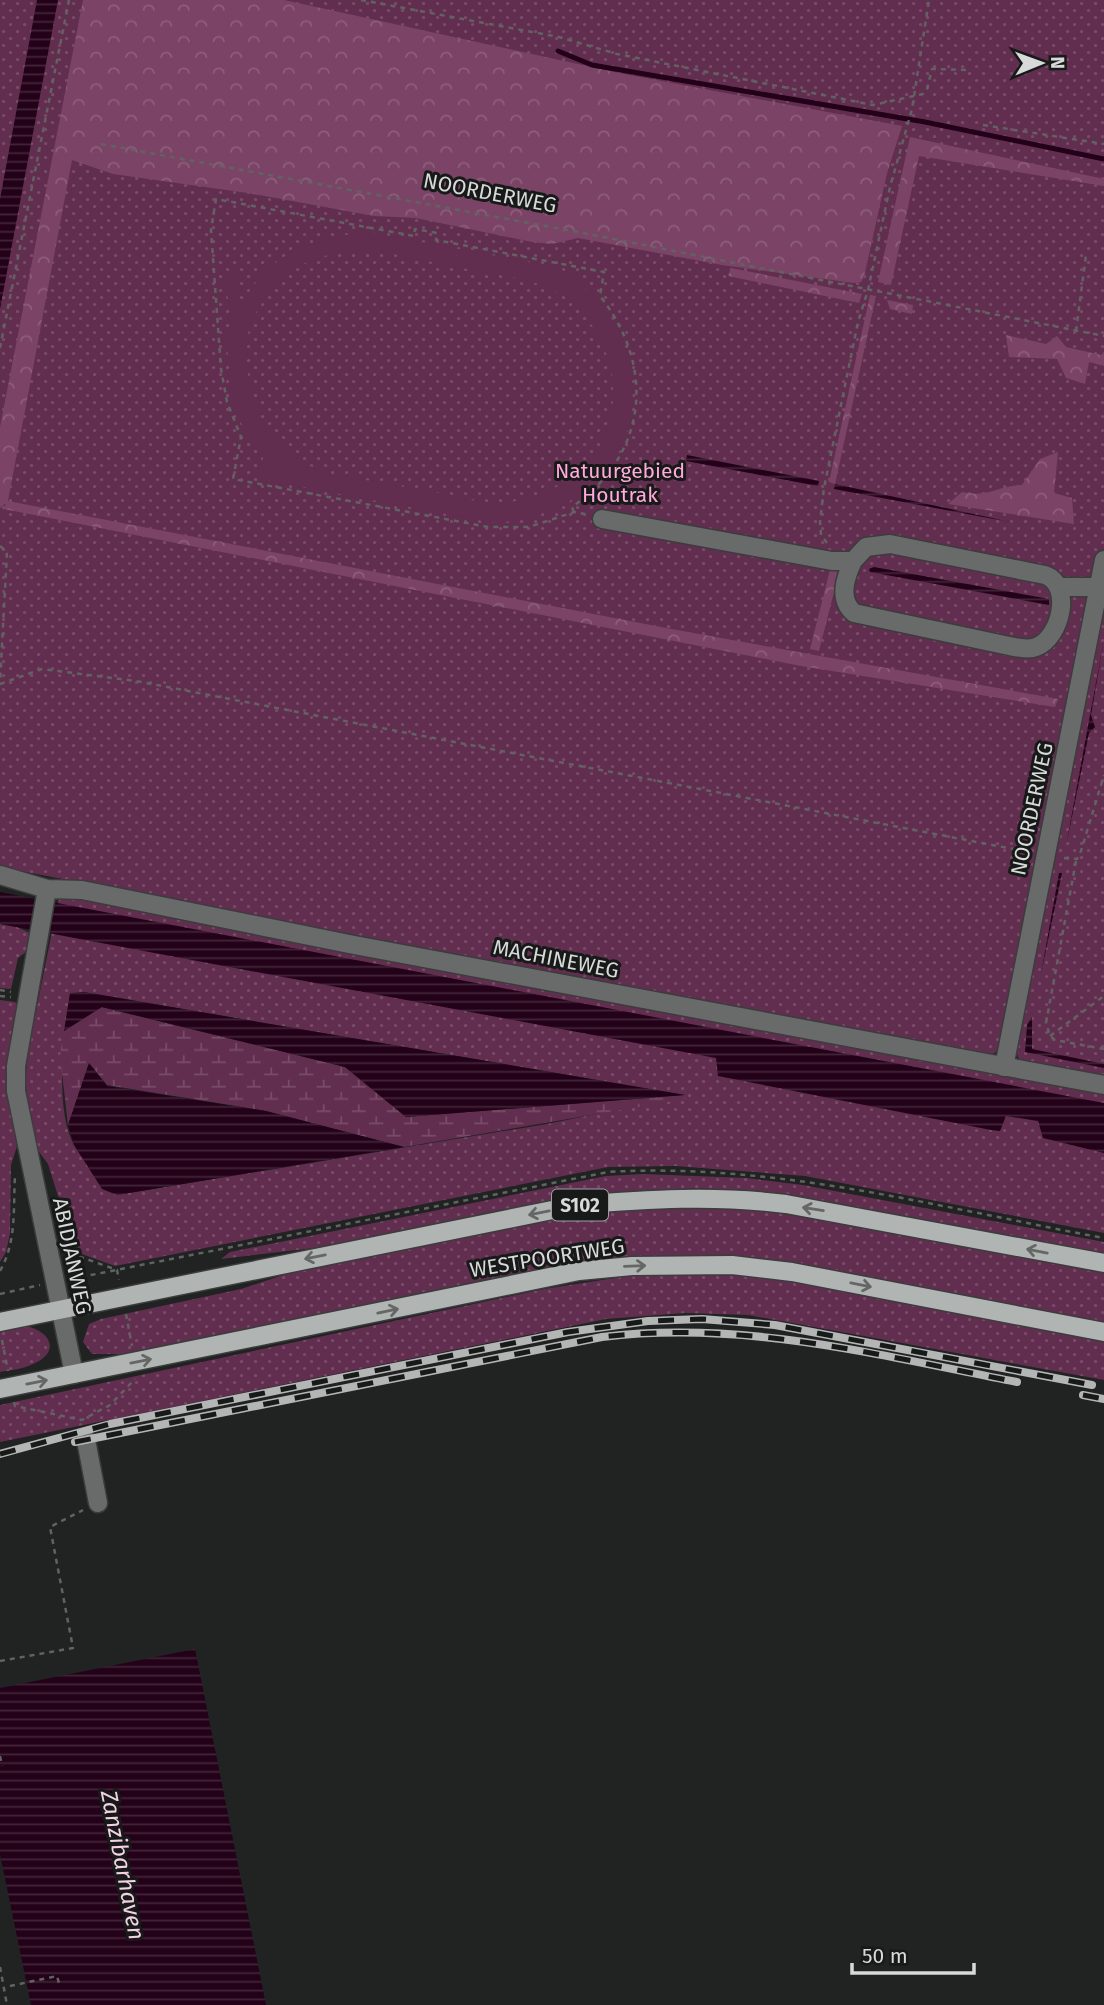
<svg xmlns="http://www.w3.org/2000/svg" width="1104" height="2005" viewBox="0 0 1104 2005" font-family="'Fira Sans',sans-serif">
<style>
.grass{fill:url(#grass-dots);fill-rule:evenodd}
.forest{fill:url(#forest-crowns)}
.wetland{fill:url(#wetland-marsh)}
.pitch{fill:#622e4f;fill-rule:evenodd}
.water{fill:url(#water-rules)}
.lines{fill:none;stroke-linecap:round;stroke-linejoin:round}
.stream{stroke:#230118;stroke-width:5}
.minor-casing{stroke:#3a3d3c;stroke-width:21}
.major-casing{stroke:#3a3d3c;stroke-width:21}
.path{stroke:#616362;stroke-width:2.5;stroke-dasharray:5 5;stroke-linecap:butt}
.minor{stroke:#696b6a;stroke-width:18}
.major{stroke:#b0b4b2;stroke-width:18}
.rail-casing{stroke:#b4b6b5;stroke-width:8}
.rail{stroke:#171a18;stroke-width:5;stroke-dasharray:16;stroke-linecap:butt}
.oneway{stroke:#646765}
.labels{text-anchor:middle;stroke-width:6;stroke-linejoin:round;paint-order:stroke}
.shield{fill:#171a18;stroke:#9ea09f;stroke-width:2}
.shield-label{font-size:19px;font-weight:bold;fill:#d8dad9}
.street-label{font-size:21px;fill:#d8dad9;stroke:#171a18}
.park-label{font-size:21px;fill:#ffa9dd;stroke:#171a18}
.water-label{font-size:23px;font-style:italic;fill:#f4d1e5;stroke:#171a18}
</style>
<defs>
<pattern id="grass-dots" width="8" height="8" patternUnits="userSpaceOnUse" patternTransform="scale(1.75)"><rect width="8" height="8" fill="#622e4f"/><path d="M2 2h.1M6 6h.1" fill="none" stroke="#784c68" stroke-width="1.8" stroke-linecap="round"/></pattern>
<pattern id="forest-crowns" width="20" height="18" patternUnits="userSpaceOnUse" patternTransform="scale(1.75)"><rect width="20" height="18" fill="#7b4466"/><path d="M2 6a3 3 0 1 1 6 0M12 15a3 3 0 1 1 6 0" fill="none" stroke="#8d5e7b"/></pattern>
<pattern id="wetland-marsh" width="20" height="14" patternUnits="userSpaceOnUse" patternTransform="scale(1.75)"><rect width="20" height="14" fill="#622e4f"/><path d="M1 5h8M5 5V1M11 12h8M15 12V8" fill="none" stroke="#784c68"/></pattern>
<pattern id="water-rules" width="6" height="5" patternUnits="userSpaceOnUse" patternTransform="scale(1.75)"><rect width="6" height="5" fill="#230118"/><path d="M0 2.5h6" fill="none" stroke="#422539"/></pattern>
</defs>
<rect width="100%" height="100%" fill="#202322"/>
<path class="grass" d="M0 0H1104V1078L1020 1061 1015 1050 1002 1047 992 1055H984L0 867Z
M71 895 1104 1091V1233L805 1176 675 1166 608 1167 115 1266 79 1253 71 1237 48 1164 37 1149 25 1083 28 1051 58 902 60 896ZM84 992 685 1095V1096L547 1124 117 1195C104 1179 84 1163 74 1145 54 1109 64 1033 70 994Z
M0 924 17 927 30 933 27 951 18 958 11 989 0 988Z
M0 1000 15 1002 19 1006 6 1079 19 1140 11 1165 10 1233 6 1252 0 1262Z
M643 1174 747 1178 803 1185 1104 1242V1256L801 1198 699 1188 579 1195 314 1248 221 1259 230 1252 606 1176Z
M735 1206 823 1219 1104 1273V1324L733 1257 623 1259 129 1354H92L83 1342 89 1324 101 1319 241 1289 316 1264 591 1212Z
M660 1271 763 1274 1104 1338V1380L748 1315 685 1313 606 1319 0 1442V1405L544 1289Z
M25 1326C51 1331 61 1352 33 1364 23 1369 11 1370 0 1372V1330Z"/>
<path class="forest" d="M83 0H284L619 73 902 126 887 173 864 277 861 282 854 283 722 265 578 238 552 244 532 242 416 218 374 216 248 193 113 174 72 160 8 501 666 628 1058 699 1055 707 801 666 4 509 6 503 0 508V427Z
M910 137 1104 179V186L919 156 891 285 878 282Z
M731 268 862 294 859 303 728 276Z
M870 295 876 296 835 484 829 482Z
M887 300 913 305 912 314 890 309Z
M1006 335 1046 344 1057 336 1066 347 1101 355 1104 352V366L1089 362 1085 384 1066 378 1057 359 1009 357Z
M1058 452 1054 493 1072 498 1074 524 948 504 962 492C989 498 997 486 1022 485L1040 459Z
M830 570 839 572 819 651 810 649Z"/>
<path class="wetland" d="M101 1007 345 1067 406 1117 685 1095V1099L404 1147 266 1111 107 1085 89 1063 68 1125 60 1055 64 1031Z"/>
<path class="pitch" d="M367 232 545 265 583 277 581 287C604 300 619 327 626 352 654 449 589 515 495 523L260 479 263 458 247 438 233 402 226 339 231 323 225 276 237 275 241 307C266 253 313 238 367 232ZM368 249C404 256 441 264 477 271 505 276 534 279 559 293 589 310 612 352 613 386 617 455 563 500 497 503 481 504 462 497 445 494 405 487 365 480 325 473 306 465 290 455 275 440 252 417 239 354 251 323 259 301 281 280 300 266 317 254 347 252 368 249Z"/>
<path class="water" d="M37 0H58L0 309V199Z
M687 455 819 481 818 486 686 461Z
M835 484 1015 523 834 489Z
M874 567 1049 599V605L870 572 869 569Z
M1104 639 1091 715 1095 727 1089 733 1066 846Z
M1059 873H1062L1041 974Z
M0 892 1104 1103V1153L1043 1138 1038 1121 1006 1116 1000 1131 991 1130 718 1076 716 1058 0 924Z
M84 992 685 1095 406 1117 345 1067 102 1007 64 1031 70 993Z
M1032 1017V1049L1104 1064V1068L1025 1052 1027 1025Z
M89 1063 107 1086 266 1111 404 1147 117 1195 102 1189 74 1145 68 1125Z
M195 1649 266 2005H31L0 1854V1688Z"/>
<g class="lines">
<path class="stream" d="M558 51 592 65 925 122 1104 159"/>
<g class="minor-casing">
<path id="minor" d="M602 519 832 561H853L866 547 890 544 1045 575C1073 585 1061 638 1036 647 1029 650 1022 648 1014 647L854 613C838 599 845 578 853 561
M1061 587H1098
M0 875 47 889 82 890 349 944 1104 1085
M47 889 16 1066V1091L74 1374
M1004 1067 1104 560
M86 1440 98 1503"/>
</g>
<g class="major-casing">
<path id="major" d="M0 1322 577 1205C647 1199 716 1195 786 1204L1104 1263
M0 1389 579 1271 632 1266 732 1265 792 1272 1104 1332"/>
</g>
<path class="path" d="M361 0 559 37 617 54 873 105 923 94 927 89 932 69 969 70
M983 125 1104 144
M101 144 578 232 1104 336
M1076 331 1086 255
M0 348 69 0
M574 512 572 507C648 454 656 367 600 296L604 272 436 240 437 233 415 229 414 236 216 199 211 230 221 369 227 402 241 437 233 479 488 527H529L574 512 585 514
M827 543 821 535 820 522 824 488 858 322 868 290 890 187 912 109 929 0
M0 546 7 552 0 683
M0 684 42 669 136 681 1029 852
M1064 858 1077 859 1081 851 1104 775
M1076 861 1046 1023 1050 1036 1055 1040 1104 1049
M0 990 11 992
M0 996 11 997
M1050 1036 1104 996
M61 1221 78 1256 117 1270 119 1280
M0 1271C17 1241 13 1208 15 1175
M71 1279 608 1172C776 1162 940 1208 1104 1238
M0 1294 40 1285
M126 1314 132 1346
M2 1340 8 1371
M14 1402 15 1406 82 1420 110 1405 135 1379
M0 1661 73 1648 50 1527 83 1510
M0 1756 2 1766
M0 1967 7 2005
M10 1986 57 1976 60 1987"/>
<use href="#minor" class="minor"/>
<use href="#major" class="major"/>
<g class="rail-casing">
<path id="rail" d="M1083 1395 1104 1399
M75 1442 602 1337C745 1320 878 1355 1017 1382
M0 1454 110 1424 568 1332 648 1321 702 1319 775 1325 1092 1385"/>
</g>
<use href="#rail" class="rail"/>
</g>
<defs><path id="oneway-shaft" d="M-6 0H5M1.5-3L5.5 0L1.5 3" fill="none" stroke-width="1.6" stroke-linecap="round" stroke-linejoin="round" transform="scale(1.75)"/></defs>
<g class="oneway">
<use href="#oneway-shaft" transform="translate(813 1209) rotate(-171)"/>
<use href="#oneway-shaft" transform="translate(539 1213) rotate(169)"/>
<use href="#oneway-shaft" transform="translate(1037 1251) rotate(-169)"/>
<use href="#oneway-shaft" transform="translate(315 1257) rotate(169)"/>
<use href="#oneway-shaft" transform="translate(635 1266) rotate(-2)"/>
<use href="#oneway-shaft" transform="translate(861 1285) rotate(11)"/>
<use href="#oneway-shaft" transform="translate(388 1311) rotate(-12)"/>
<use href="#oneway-shaft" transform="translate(141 1361) rotate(-11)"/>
<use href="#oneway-shaft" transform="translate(37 1382) rotate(-11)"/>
</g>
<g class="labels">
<rect class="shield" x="552" y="1189.5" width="56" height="31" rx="5"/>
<g class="shield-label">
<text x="580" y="1212">S102</text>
</g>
<g class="street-label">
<text transform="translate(490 193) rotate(11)" y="7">NOORDERWEG</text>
<text transform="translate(1032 809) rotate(-78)" y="7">NOORDERWEG</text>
<text transform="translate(556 959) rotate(11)" y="7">MACHINEWEG</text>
<text transform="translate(72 1256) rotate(78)" y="7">ABIDJANWEG</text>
<text transform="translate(547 1258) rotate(-9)" y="7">WESTPOORTWEG</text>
</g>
<g class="park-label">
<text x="620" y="478">Natuurgebied<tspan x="620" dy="24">Houtrak</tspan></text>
</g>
<g class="water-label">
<text transform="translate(123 1865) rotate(79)" y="8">Zanzibarhaven</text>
</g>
</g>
<g transform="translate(1041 63) rotate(89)" stroke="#171a18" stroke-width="5" paint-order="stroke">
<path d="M0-5L12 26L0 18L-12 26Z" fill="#d8dad9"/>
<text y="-10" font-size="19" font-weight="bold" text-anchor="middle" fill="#d8dad9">N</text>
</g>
<path d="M852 1963v10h122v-10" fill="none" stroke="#d8dad9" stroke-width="3.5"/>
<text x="862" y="1963" font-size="21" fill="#d8dad9" stroke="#171a18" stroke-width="5" paint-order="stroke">50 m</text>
</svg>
